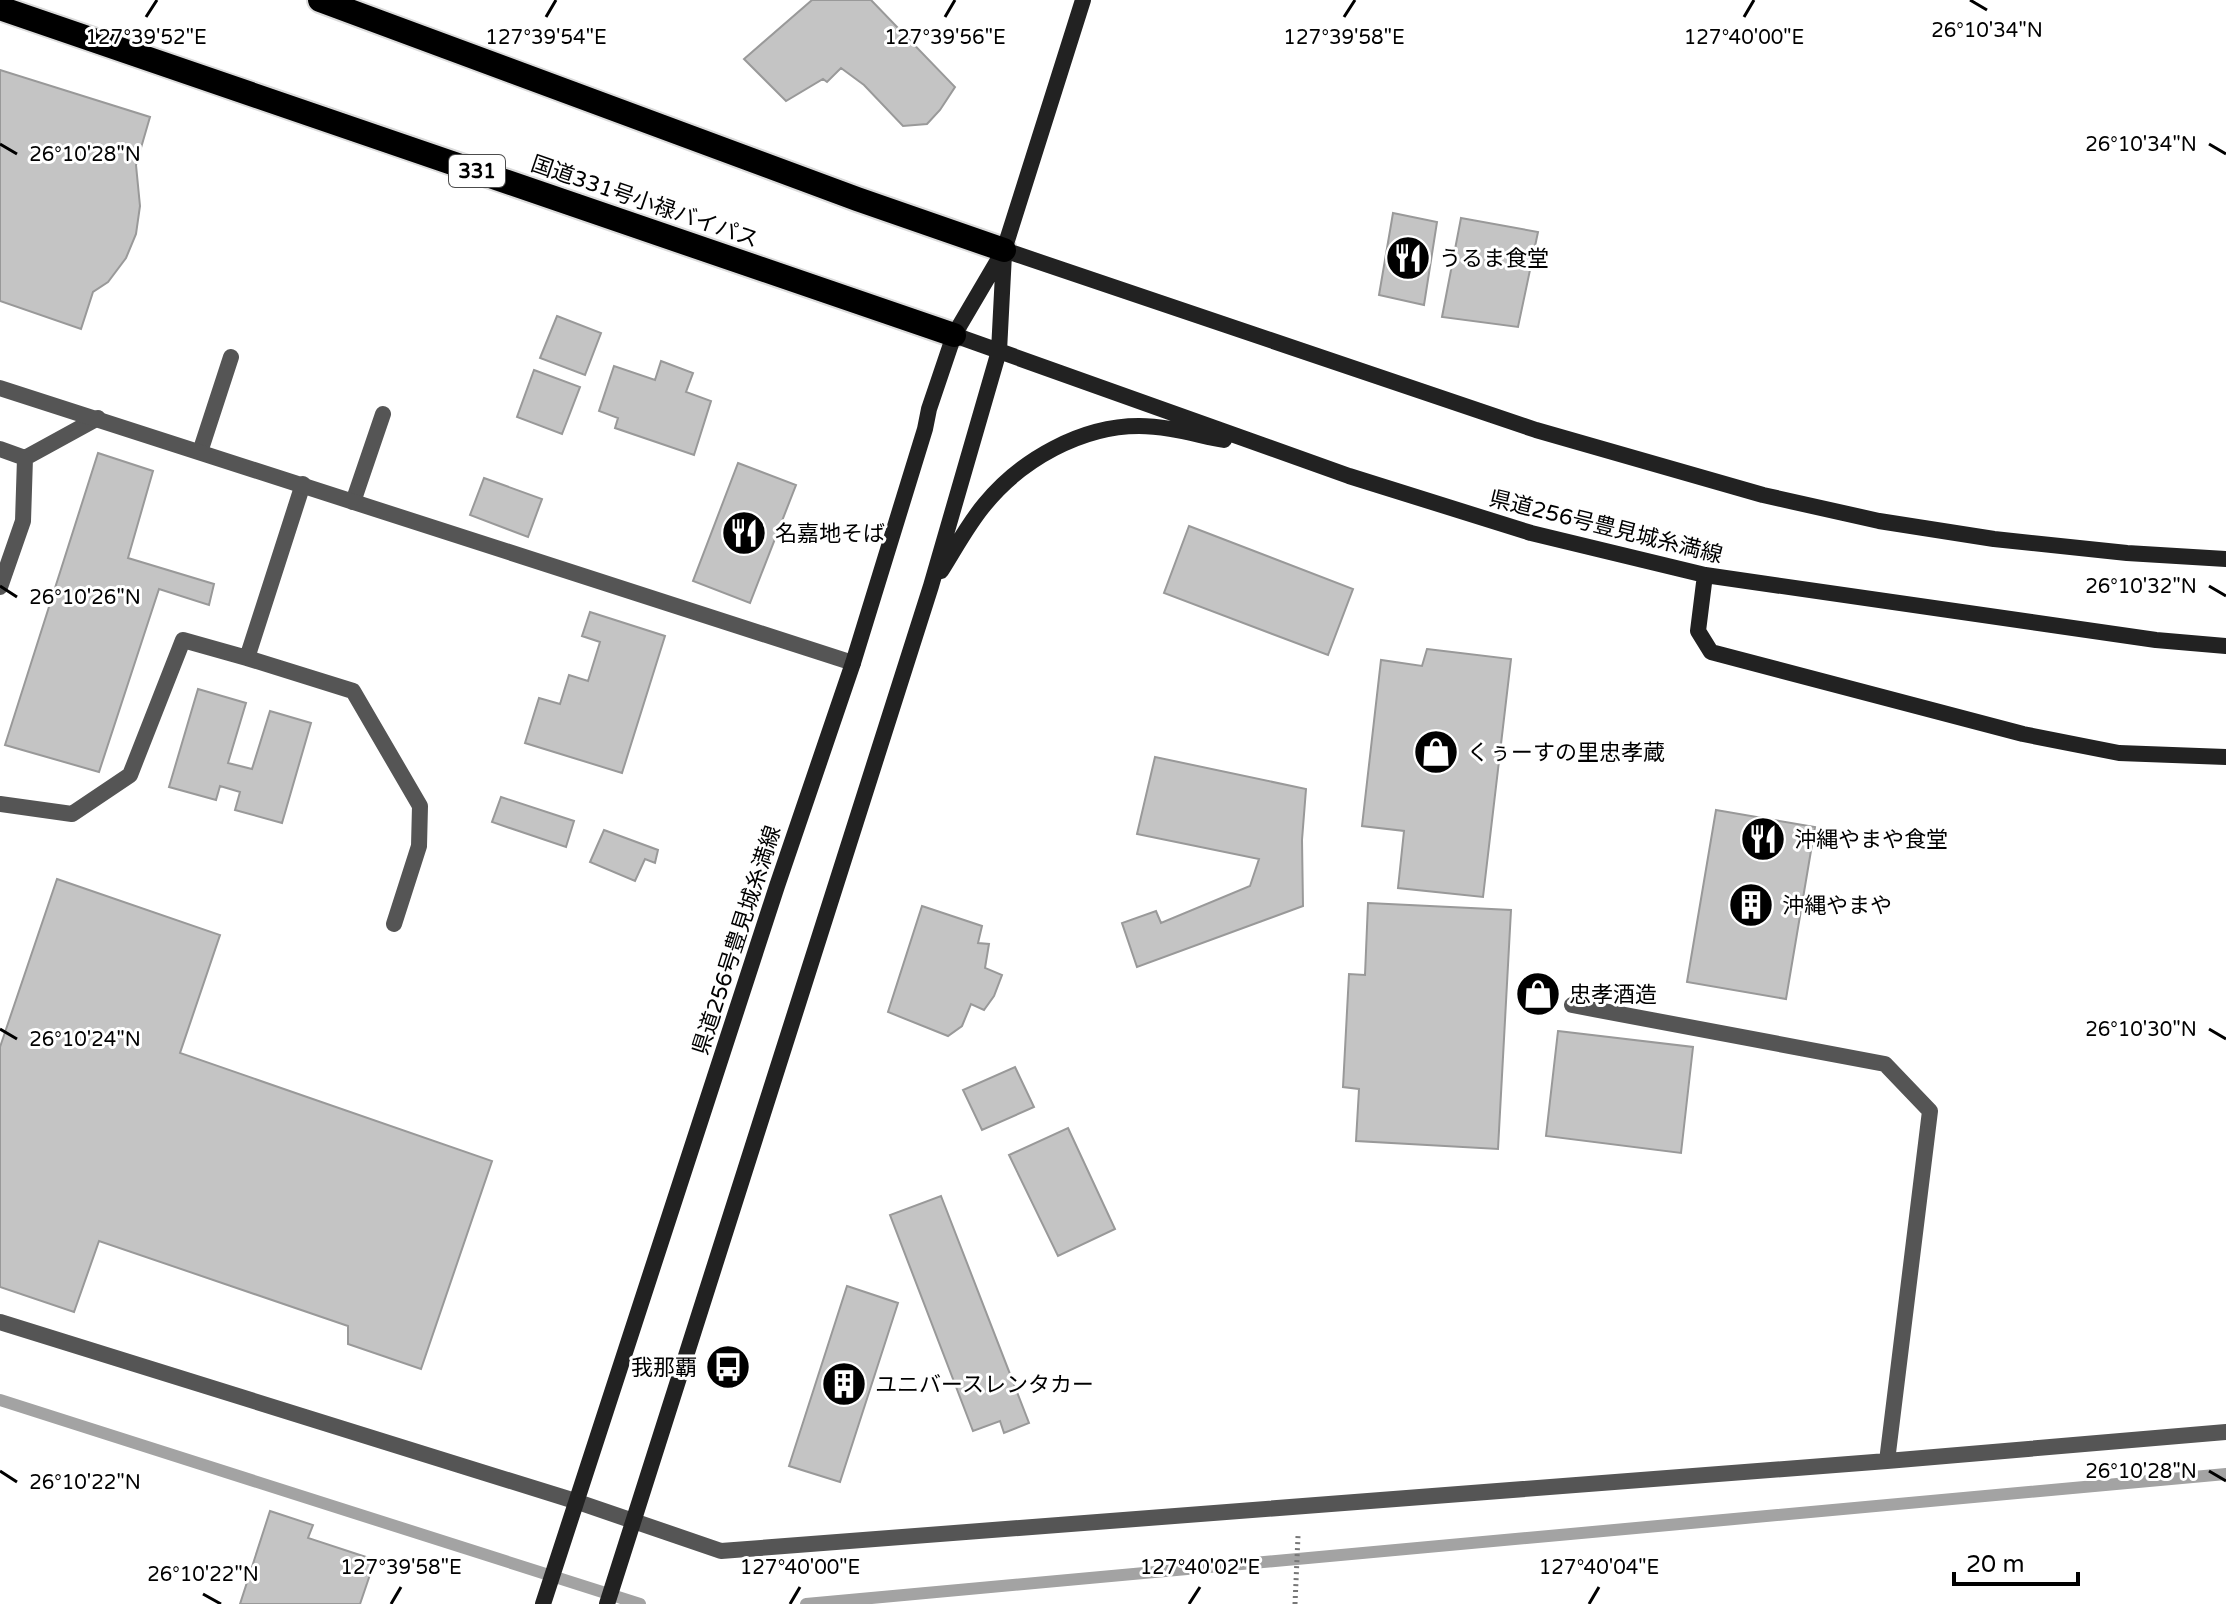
<svg xmlns="http://www.w3.org/2000/svg" width="2226" height="1604" viewBox="0 0 2226 1604" font-family="'Varela Round','Noto Sans JP',sans-serif">
<style>
.lines{fill:none;stroke-linecap:round;stroke-linejoin:round}
.stream{stroke:#a3a3a3;stroke-width:12}
.building{fill:#c4c4c4;stroke:#999;stroke-width:2}
.highway-casing{stroke:#dbdbdb;stroke-width:28}
.path{stroke:#777;stroke-width:5;stroke-dasharray:2 4;stroke-linecap:butt}
.lane{stroke:#555;stroke-width:16}
.street{stroke:#555;stroke-width:16}
.secondary{stroke:#222;stroke-width:16}
.highway{stroke:#000;stroke-width:24}
.ticks{fill:none;stroke:#000;stroke-width:3}
.labels{text-anchor:middle;stroke-width:6;stroke-linejoin:round;paint-order:stroke}
.shield{fill:#fff;stroke:#4c4c4c;stroke-width:2}
.shield-label{font-size:20px;font-weight:bold;fill:#000}
.street-label{font-size:22px;fill:#000;stroke:#fff}
.poi-label{font-size:22px;fill:#000;stroke:#fff;text-anchor:start}
.ticks-label{font-size:20px;text-anchor:middle;fill:#000;stroke:#fff;stroke-width:6;stroke-linejoin:round;paint-order:stroke}
</style>
<rect width="100%" height="100%" fill="#fff"/>
<g class="lines">
<path class="stream" d="M0 1400 640 1604
M806 1604 2226 1474"/>
</g>
<path class="building" d="M812 0H871L955 87 940 110 927 124 903 126 864 85 841 68 827 82 823 79 786 101 744 59Z
M0 70 150 117 136 165 140 206 136 234 126 258 108 282 93 292 81 329 0 301Z
M1393 213 1437 222 1424 305 1379 295Z
M1461 218 1538 232 1518 327 1442 317Z
M557 316 601 333 585 375 540 358Z
M661 361 693 373 686 392 711 401 694 455 615 428 618 418 599 411 614 366 655 380Z
M534 370 580 387 562 434 517 417Z
M98 453 153 471 128 558 214 584 209 605 159 589 99 772 5 745Z
M738 463 796 485 750 603 693 581Z
M484 478 542 499 528 537 470 515Z
M1189 526 1353 589 1328 655 1164 593Z
M590 612 665 636 622 773 525 743 539 698 560 704 569 675 588 681 600 642 582 636Z
M1427 649 1511 659 1483 897 1398 888 1404 831 1362 826 1381 660 1422 666Z
M198 689 246 703 228 763 252 769 270 711 311 723 282 823 235 810 240 792 220 786 216 800 169 787Z
M1155 757 1306 789 1302 840 1303 906 1137 967 1122 923 1156 911 1161 923 1250 886 1259 859 1137 834Z
M501 797 574 821 566 847 492 822Z
M1716 810 1815 827 1786 999 1687 982Z
M604 830 658 850 655 863 645 859 635 881 590 862Z
M57 879 220 935 180 1053 492 1161 421 1369 348 1344V1326L99 1241 74 1312 0 1287V1047Z
M1368 903 1511 910 1498 1149 1356 1141 1359 1089 1343 1087 1349 974 1365 975Z
M922 906 982 926 978 943 989 944 985 968 1002 975 994 996 984 1010 971 1004 962 1026 948 1036 888 1012Z
M1558 1031 1693 1047 1681 1153 1546 1136Z
M1015 1067 1034 1107 982 1130 963 1090Z
M1068 1128 1115 1229 1058 1256 1009 1155Z
M941 1196 1029 1423 1004 1433 1000 1421 973 1431 890 1215Z
M847 1286 898 1303 840 1482 789 1466Z
M270 1511 313 1525 308 1538 375 1560 360 1604H240Z"/>
<g class="lines">
<g class="highway-casing">
<path id="highway" d="M320 0 857 199 1004 250
M0 8 954 335"/>
</g>
<path class="path" d="M1295 1604 1298 1536"/>
<path class="lane" d="M0 449 25 458 23 521 0 587
M200 452 231 357
M25 458 98 418
M353 502 383 414
M247 658 353 691 420 806 419 846 394 924
M0 804 72 814 130 775 183 640 247 658 303 484"/>
<path class="street" d="M0 388 853 663
M1572 1005 1885 1064 1930 1111 1887 1461
M0 1322 575 1501 721 1551 1887 1461 2226 1432"/>
<path class="secondary" d="M1004 250 1536 430 1763 495 1879 521 1994 539 2127 553 2226 559
M954 335 1349 476 1531 533 1705 575 2156 640 2226 646
M941 571C955 549 968 524 985 504 1021 460 1081 426 1139 426 1168 426 1197 435 1224 440
M1705 575 1698 631 1711 652 2023 734 2119 753 2226 757
M543 1604 777 886 853 663 925 429 929 409 954 335 1004 250 1083 0
M607 1604 931 586 999 351 1004 254"/>
<use href="#highway" class="highway"/>
</g>
<path class="ticks" d="M1970 0 1987 10M146 17 157 0M546 17 556 0M945 17 955 0M1344 17 1355 0M1744 17 1754 0M0 144 17 154M2209 144 2226 154M0 586 17 597M2209 586 2226 596M0 1029 17 1039M2209 1029 2226 1039M0 1471 17 1482M2209 1471 2226 1481M203 1594 221 1604M391 1604 401 1587M790 1604 800 1587M1189 1604 1200 1587M1589 1604 1599 1587"/>
<defs>
<g id="restaurant-disc" transform="scale(2.3)"><circle r="9.5" fill="#000" stroke="#fff"/><path d="M-5-6h1v4h1v-4h1v4h1v-4h1v5L-1.5 .5V6h-2V.5L-5-1ZM5-6V6H3V1.5H1.5Q1.5-4 5-6Z" fill="#fff"/></g>
<g id="shop-disc" transform="scale(2.3)"><circle r="9.5" fill="#000" stroke="#fff"/><path d="M-5-2.5h2.3a2.7 3.5 0 0 1 5.4 0H5L5.5 6h-11ZM-1.5-2.5h3a1.5 2.3 0 0 0-3 0Z" fill="#fff"/></g>
<g id="building-disc" transform="scale(2.3)"><circle r="9.5" fill="#000" stroke="#fff"/><path d="M-4-6H4V6H1V3H-1V6H-4ZM-2.5-4.3h1.7v1.8h-1.7ZM.8-4.3h1.7v1.8H.8ZM-2.5-1h1.7V.8h-1.7ZM.8-1h1.7V.8H.8Z" fill="#fff"/></g>
<g id="bus-disc" transform="scale(2.3)"><circle r="9.5" fill="#000" stroke="#fff"/><path d="M-5-6H5V4H4V6H2V4H-2V6H-4V4H-5ZM-3.5-4V0h7V-4ZM-3.5 1.2v1.5H-2V1.2ZM2 1.2v1.5H3.5V1.2Z" fill="#fff"/></g>
</defs>
<g fill-rule="evenodd">
<use href="#restaurant-disc" x="1408" y="258"/>
<use href="#restaurant-disc" x="744" y="533"/>
<use href="#shop-disc" x="1436" y="752"/>
<use href="#restaurant-disc" x="1763" y="839"/>
<use href="#building-disc" x="1751" y="905"/>
<use href="#shop-disc" x="1538" y="994"/>
<use href="#bus-disc" x="728" y="1367"/>
<use href="#building-disc" x="844" y="1384"/>
</g>
<g class="labels">
<rect class="shield" x="449" y="155" width="56" height="32" rx="6"/>
<g class="shield-label">
<text x="477" y="178">331</text>
</g>
<g class="street-label">
<text transform="translate(645 201) rotate(19)" y="8">国道331号小禄バイパス</text>
<text transform="translate(1606 526) rotate(14)" y="8">県道256号豊見城糸満線</text>
<text transform="translate(736 940) rotate(-72)" y="8">県道256号豊見城糸満線</text>
</g>
<g class="poi-label">
<text x="1439" y="266">うるま食堂</text>
<text x="775" y="541">名嘉地そば</text>
<text x="1467" y="760">くぅーすの里忠孝蔵</text>
<text x="1794" y="847">沖縄やまや食堂</text>
<text x="1782" y="913">沖縄やまや</text>
<text x="1569" y="1002">忠孝酒造</text>
<text x="697" y="1375" text-anchor="end">我那覇</text>
<text x="875" y="1392">ユニバースレンタカー</text>
</g>
</g>
<g class="ticks-label">
<text x="1987" y="37">26°10'34"N</text>
<text x="546" y="44">127°39'54"E</text>
<text x="146" y="44">127°39'52"E</text>
<text x="945" y="44">127°39'56"E</text>
<text x="1344" y="44">127°39'58"E</text>
<text x="1744" y="44">127°40'00"E</text>
<text x="2141" y="151">26°10'34"N</text>
<text x="85" y="161">26°10'28"N</text>
<text x="2141" y="593">26°10'32"N</text>
<text x="85" y="604">26°10'26"N</text>
<text x="2141" y="1036">26°10'30"N</text>
<text x="85" y="1046">26°10'24"N</text>
<text x="2141" y="1478">26°10'28"N</text>
<text x="85" y="1489">26°10'22"N</text>
<text x="401" y="1574">127°39'58"E</text>
<text x="800" y="1574">127°40'00"E</text>
<text x="1200" y="1574">127°40'02"E</text>
<text x="1599" y="1574">127°40'04"E</text>
<text x="203" y="1581">26°10'22"N</text>
</g>
<path d="M1954 1572v12h124v-12" fill="none" stroke="#000000" stroke-width="4"/>
<text x="1966" y="1572" font-size="24" fill="#000000" stroke="#ffffff" stroke-width="6" paint-order="stroke">20 m</text>
</svg>
